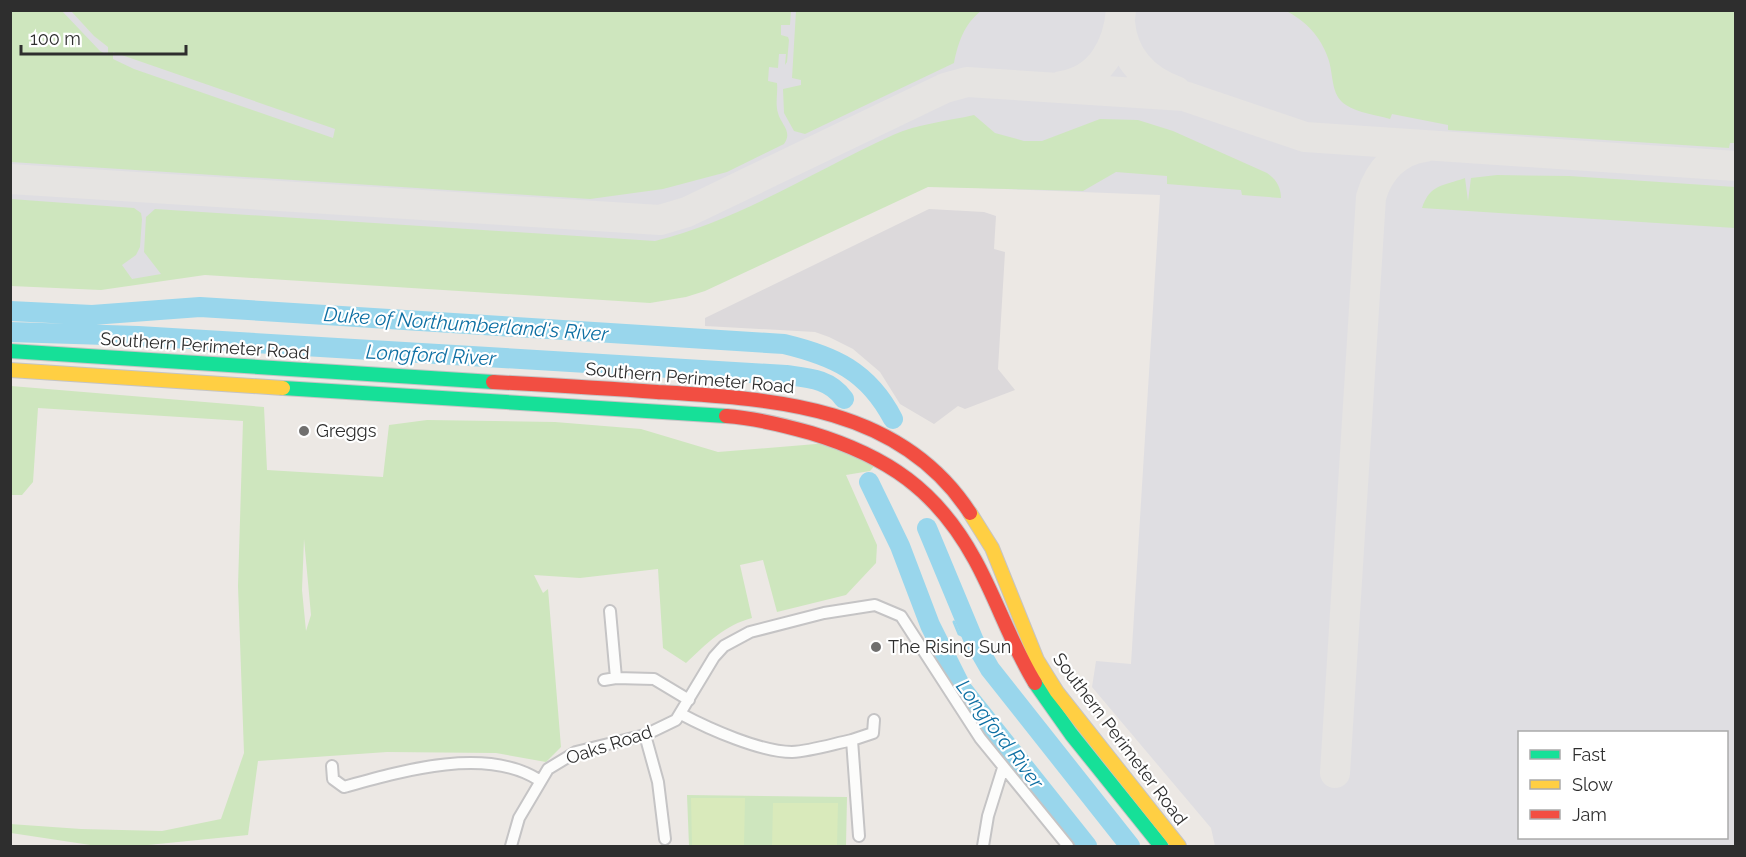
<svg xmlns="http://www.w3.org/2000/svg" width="1746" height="857" viewBox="0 0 1746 857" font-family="Raleway,sans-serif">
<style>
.industrial{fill:#dcd9db}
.airport{fill:#dfdee2;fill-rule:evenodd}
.green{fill:#cee6be;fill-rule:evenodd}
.pitch{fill:#d9eabb}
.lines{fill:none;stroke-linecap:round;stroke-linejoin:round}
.stream{stroke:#99d6ec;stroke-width:3}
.river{stroke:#99d6ec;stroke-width:20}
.taxiway{stroke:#e6e4e2;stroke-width:30}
.street-casing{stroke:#c5c4c5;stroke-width:14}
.fast-casing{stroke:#c5c4c5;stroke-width:16}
.slow-casing{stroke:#c5c4c5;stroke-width:16}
.jam-casing{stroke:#c5c4c5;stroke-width:16}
.street{stroke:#fcfcfb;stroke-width:10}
.fast{stroke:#16e098;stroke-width:14}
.slow{stroke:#ffcf43;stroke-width:14}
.jam{stroke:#f24e42;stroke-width:14}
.poi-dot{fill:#706f6e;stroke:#fff;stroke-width:2}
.labels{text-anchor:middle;stroke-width:4.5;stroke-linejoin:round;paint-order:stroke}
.street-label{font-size:18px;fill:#2e2e2e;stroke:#fff}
.poi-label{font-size:18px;fill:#2e2e2e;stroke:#fff;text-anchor:start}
.water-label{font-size:20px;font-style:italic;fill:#0d6fa3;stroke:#fff}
</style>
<rect width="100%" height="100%" fill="#ece8e4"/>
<path class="industrial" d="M929 209 984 212 996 216 994 249 1005 252 998 369 1015 390 965 409 958 406 934 424 900 404 880 372 853 349 829 337 815 332 705 326V318Z"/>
<path class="airport" d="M10 11H1735V846H1215L1211 828 1092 687 1096 661 1131 664 1160 195 926 186 790 246 173 268 169 277 123 286 11 277ZM1520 732H1726V838H1520Z"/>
<path class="green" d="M10 11H62L100 51 108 55V47L94 36 71 11H791L790 25H781V35L788 37 789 40 787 62 785 65 786 54H779L778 68 769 67 768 81 777 83C778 92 775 104 778 113 781 125 793 131 784 144L727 172 663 189 590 199 11 162ZM113 52 335 129 333 138 134 69 113 59Z
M796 11V10L981 11C964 24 958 43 954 63L805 134 794 131 784 113 783 89 801 85V80L792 78Z
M1286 11H1735V143H1730L1729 148 1448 130V125L1392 114 1390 119C1377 115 1358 113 1346 105 1330 95 1334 74 1328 58 1321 37 1305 20 1286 11Z
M974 115 995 133 1024 141H1042L1100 119 1138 120 1173 131 1267 173C1276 179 1281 187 1281 198L1242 195 1241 190 1167 184V176L1116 172 1083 191 928 187 705 291 686 297 650 303 205 275 101 290 11 286V199L134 208 141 213 142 219 140 247 136 255 122 265 132 279 161 274 144 252 146 217 155 209 655 241C740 220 814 171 893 135 917 124 948 121 974 115Z
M1497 175 1569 176 1735 187V228L1422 208C1430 184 1443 186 1465 178L1468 201 1471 178Z
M11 386 264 407 267 470 383 477 389 425 427 420 555 422 641 429 718 452 828 443 876 464 870 471 846 475 877 545 876 563 846 595 777 612 763 560 740 565 752 618C725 625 706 644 686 663L663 648 658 569 580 578 534 575 543 593 548 589 561 747 546 762 496 753 387 752 258 761 248 835 138 846H97L11 833 10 824 81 829 162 831 221 819 244 753 238 586 243 421 38 408 33 482 22 495H11ZM304 539 311 615 306 631 302 590Z
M687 795 847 797 846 846H689Z"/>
<path class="pitch" d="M691 798H745L744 846H692Z
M773 803H838L837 846H772Z"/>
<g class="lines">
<path class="stream" d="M954 622 959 634 974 641"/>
<path class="river" d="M10 311 92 315 200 307 784 344C834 356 868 371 893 419
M10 332 138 336 786 375C809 378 830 379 844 399
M869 482 900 546 930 625 962 689 1087 846
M927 528 974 641 990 669 1130 846"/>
<path class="taxiway" d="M1120 22C1123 57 1143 79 1176 91
M1061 86C1100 80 1118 47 1121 10
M10 179 660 220 687 212 945 88 967 82 1184 96 1305 137 1736 166
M1335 773 1371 197C1379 170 1397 151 1425 147"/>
<g class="street-casing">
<path id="street" d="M610 611 616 678 654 679 689 700
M604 680 616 678
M681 714C709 729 761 752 792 752 811 751 833 744 852 740L859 836
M645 735 658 782 665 839
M852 740 873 733 874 720
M332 766 333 779 344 787C401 771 486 746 539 780
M511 846 519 818 548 769 576 752 645 735 676 720 714 657 724 646 750 632 824 613 875 605 901 616 980 738 1068 846
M983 846 988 816 1003 768"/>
</g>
<g class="fast-casing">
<path id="fast" d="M10 351 493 382
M283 388 726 416
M1035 683 1071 734 1161 846"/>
</g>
<g class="slow-casing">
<path id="slow" d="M10 370 283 388
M970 513 992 548 1037 660 1057 692 1179 846"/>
</g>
<g class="jam-casing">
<path id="jam" d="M493 382C548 385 602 388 657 392 773 399 900 405 970 513
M726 416C755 418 783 425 811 433 887 456 937 490 975 560 997 600 1011 644 1035 683"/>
</g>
<use href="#street" class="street"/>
<use href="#fast" class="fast"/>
<use href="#slow" class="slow"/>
<use href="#jam" class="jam"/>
</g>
<g class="poi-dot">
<circle cx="304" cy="431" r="6"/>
<circle cx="876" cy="647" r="6"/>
</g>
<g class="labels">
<g class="street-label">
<text transform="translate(205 346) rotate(4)" y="6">Southern Perimeter Road</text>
<text transform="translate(690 378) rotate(5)" y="6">Southern Perimeter Road</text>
<text transform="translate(1120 739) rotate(53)" y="6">Southern Perimeter Road</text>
<text transform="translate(609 745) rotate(-18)" y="6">Oaks Road</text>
</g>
<g class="poi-label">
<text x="316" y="437">Greggs</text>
<text x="888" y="653">The Rising Sun</text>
</g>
<g class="water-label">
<text transform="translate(466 324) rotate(4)" y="7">Duke of Northumberland's River</text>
<text transform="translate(431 355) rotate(3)" y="7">Longford River</text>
<text transform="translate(1000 734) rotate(53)" y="7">Longford River</text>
</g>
</g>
<rect width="1746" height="857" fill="none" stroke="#2e2e2e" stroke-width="24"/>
<rect x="1518" y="731" width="210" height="108" fill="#ffffff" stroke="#ababab" stroke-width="1.5"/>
<rect x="1530" y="750" width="30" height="9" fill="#16e098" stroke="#ababab" stroke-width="1.5"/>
<text x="1572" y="761" font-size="18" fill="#2e2e2e">Fast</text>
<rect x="1530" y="780" width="30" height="9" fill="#ffcf43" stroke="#ababab" stroke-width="1.5"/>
<text x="1572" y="791" font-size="18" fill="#2e2e2e">Slow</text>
<rect x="1530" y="810" width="30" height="9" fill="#f24e42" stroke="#ababab" stroke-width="1.5"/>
<text x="1572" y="821" font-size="18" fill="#2e2e2e">Jam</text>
<path d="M21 45v9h165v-9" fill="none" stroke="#2e2e2e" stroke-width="3"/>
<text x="30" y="45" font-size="18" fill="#2e2e2e" stroke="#ffffff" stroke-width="4.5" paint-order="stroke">100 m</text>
</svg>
